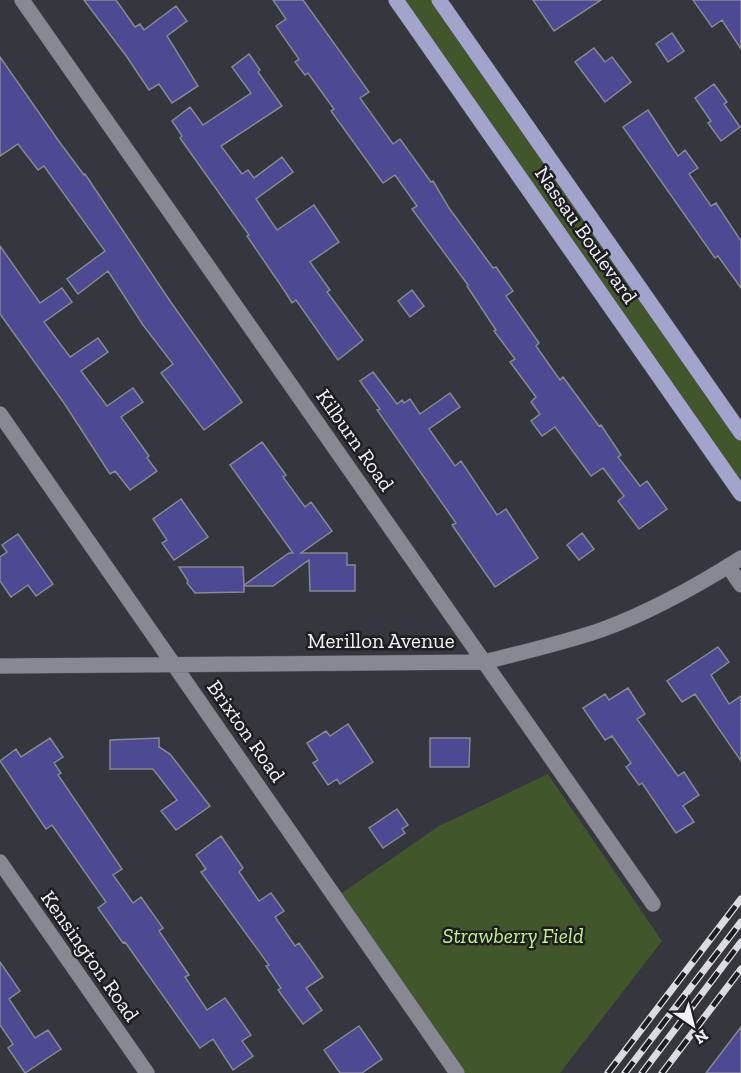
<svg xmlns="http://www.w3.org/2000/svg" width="741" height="1073" viewBox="0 0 741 1073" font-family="'Zilla Slab',serif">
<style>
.green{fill:#42562b}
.building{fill:#4d4993;stroke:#878891;stroke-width:1.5}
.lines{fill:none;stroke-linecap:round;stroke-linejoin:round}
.minor-casing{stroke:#54545c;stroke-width:16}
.major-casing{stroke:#54545c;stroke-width:16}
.minor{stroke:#888892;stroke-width:15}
.major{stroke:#a3a4cc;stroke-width:15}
.rail-casing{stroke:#dbdbe1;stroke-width:7}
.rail{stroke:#1e1e22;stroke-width:4.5;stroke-dasharray:14;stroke-linecap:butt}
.labels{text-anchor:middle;stroke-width:5;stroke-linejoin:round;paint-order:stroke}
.street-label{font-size:21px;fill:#f2f2f8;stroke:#1e1e22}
.park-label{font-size:21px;font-style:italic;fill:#c2f589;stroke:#1e1e22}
</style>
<rect width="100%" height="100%" fill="#35363e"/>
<path class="green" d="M396 0H437L741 433V494Z
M548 774 662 941 560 1073H462L339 895 439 826Z"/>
<path class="building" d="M84 0H116L135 27 140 24 144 30 176 6 187 21 167 36 198 86 172 103 159 84 149 90 127 57Z
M273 0H303L369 92 360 98 393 144 400 139 431 182 433 181 449 208 493 268 496 267 513 291 506 296 539 343 536 346 560 380 563 377 599 426 601 425 621 455 618 457 640 486 647 481 667 509 639 529 618 501 624 496 603 468 591 476 555 427 542 436 531 421 540 414 531 402 536 397 510 362 515 359 494 331 496 330 467 286 468 285 412 209 417 206 395 175 383 183 331 111 334 109 308 73 305 75 295 62 299 59 276 26 286 19Z
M533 0H601L554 31Z
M693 0H741V49L722 20 712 27Z
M672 33 684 51 668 62 656 44Z
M594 48 605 62 612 57 631 82 605 102 575 62Z
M249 54 260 70 258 72 282 106 221 146 242 174 248 170 254 178 282 157 293 172 256 199 277 230 314 205 339 242 310 262 330 290 327 292 363 340 338 360 296 300 292 303 286 293 247 236 249 235 180 138 182 136 172 121 190 107 203 125 251 93 232 67Z
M0 57 58 140 84 175 85 174 170 301 242 402 204 430 161 373 173 364 143 325 108 271 78 294 67 279 105 251 44 166 38 170 18 144 0 156Z
M714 84 727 102 724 104 740 127 721 141 708 123 711 121 695 98Z
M648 110 678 156 685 150 698 168 689 174 711 206 716 203 741 241V288L718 256 715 258 623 127Z
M0 246 40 303 62 288 72 302 44 322 70 357 98 338 108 352 81 371 107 406 133 388 143 402 121 417 149 456 147 458 157 471 130 490 115 471 110 474 64 403 0 314Z
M412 290 424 306 410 317 398 301Z
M373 372 397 404 402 400 404 403 410 399 420 414 450 393 460 407 429 429 455 466 461 461 497 515 506 509 538 558 495 587 452 525 456 523 377 410 380 409 360 381Z
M262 442 286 475 283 477 305 507 311 502 332 531 301 553H347V565H355V591H310L309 560 273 586H244V592L195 593 187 583 188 581 179 567H243L244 585 289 553H293L230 465Z
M181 499 208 537 174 560 162 543 167 540 153 519Z
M582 533 594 549 579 560 567 545Z
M18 534 53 584 36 596 28 585 11 597 0 581V557L7 552 2 545Z
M718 647 729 662 711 675 729 704 741 696V761L695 694 682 702 667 681Z
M628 688 645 714 637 719 678 776 684 772 699 795 683 806 694 822 676 833 642 783 639 785 626 767 631 763 612 736 605 740 583 708 605 694 609 700Z
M348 724 373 762 340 784 337 779 328 785 313 763 318 760 307 743 326 731 330 736Z
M50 738 63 757 54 763 61 773 58 775 122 869 113 875 133 903 141 897 163 928 159 931 189 975 185 977 207 1010 225 998 251 1035 242 1041 253 1056 233 1070 213 1039 200 1048 125 942 123 943 98 908 106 902 52 825 46 829 0 761 16 749 21 757Z
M159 738V747L170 754 210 806 176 830 161 811 177 800 153 769H110V740Z
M430 738H470L469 767H430Z
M397 809 408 825 402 829 405 833 383 848 369 828Z
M221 836 243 868 239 872 259 901 271 893 284 911 275 917 295 946 299 943 323 977 306 988 322 1010 303 1024 278 990 281 988 266 966 269 965 201 872 206 869 196 855Z
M0 962 20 991 9 999 35 1038 48 1030 61 1049 25 1073 8 1048 13 1044 0 1025Z
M359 1026 382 1059 362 1073H340L324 1050Z
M741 1027V1073H706Z"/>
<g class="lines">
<g class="minor-casing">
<path id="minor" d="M22 0 653 904
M0 414 457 1073
M728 566 741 585
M0 666 484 662C524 652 563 643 601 630 650 612 697 586 741 558
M0 862 147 1073"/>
</g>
<g class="major-casing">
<path id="major" d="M396 0 741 494
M439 0 741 433"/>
</g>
<use href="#minor" class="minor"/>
<use href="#major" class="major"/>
<g class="rail-casing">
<path id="rail" d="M608 1073 741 899
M625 1073 741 922
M642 1073 741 942
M662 1073 741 969"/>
</g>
<use href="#rail" class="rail"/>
</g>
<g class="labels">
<g class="street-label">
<text transform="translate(586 235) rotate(55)" y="7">Nassau Boulevard</text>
<text transform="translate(355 440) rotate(55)" y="7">Kilburn Road</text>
<text x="381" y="648">Merillon Avenue</text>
<text transform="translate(246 731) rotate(55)" y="7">Brixton Road</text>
<text transform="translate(90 956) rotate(55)" y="7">Kensington Road</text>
</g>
<g class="park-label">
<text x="513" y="943">Strawberry Field</text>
</g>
</g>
<g transform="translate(693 1025) rotate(145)" stroke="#1e1e22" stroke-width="4.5" paint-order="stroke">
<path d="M0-4.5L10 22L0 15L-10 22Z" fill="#f2f2f8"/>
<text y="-9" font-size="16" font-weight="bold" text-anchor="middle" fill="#f2f2f8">N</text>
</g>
</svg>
